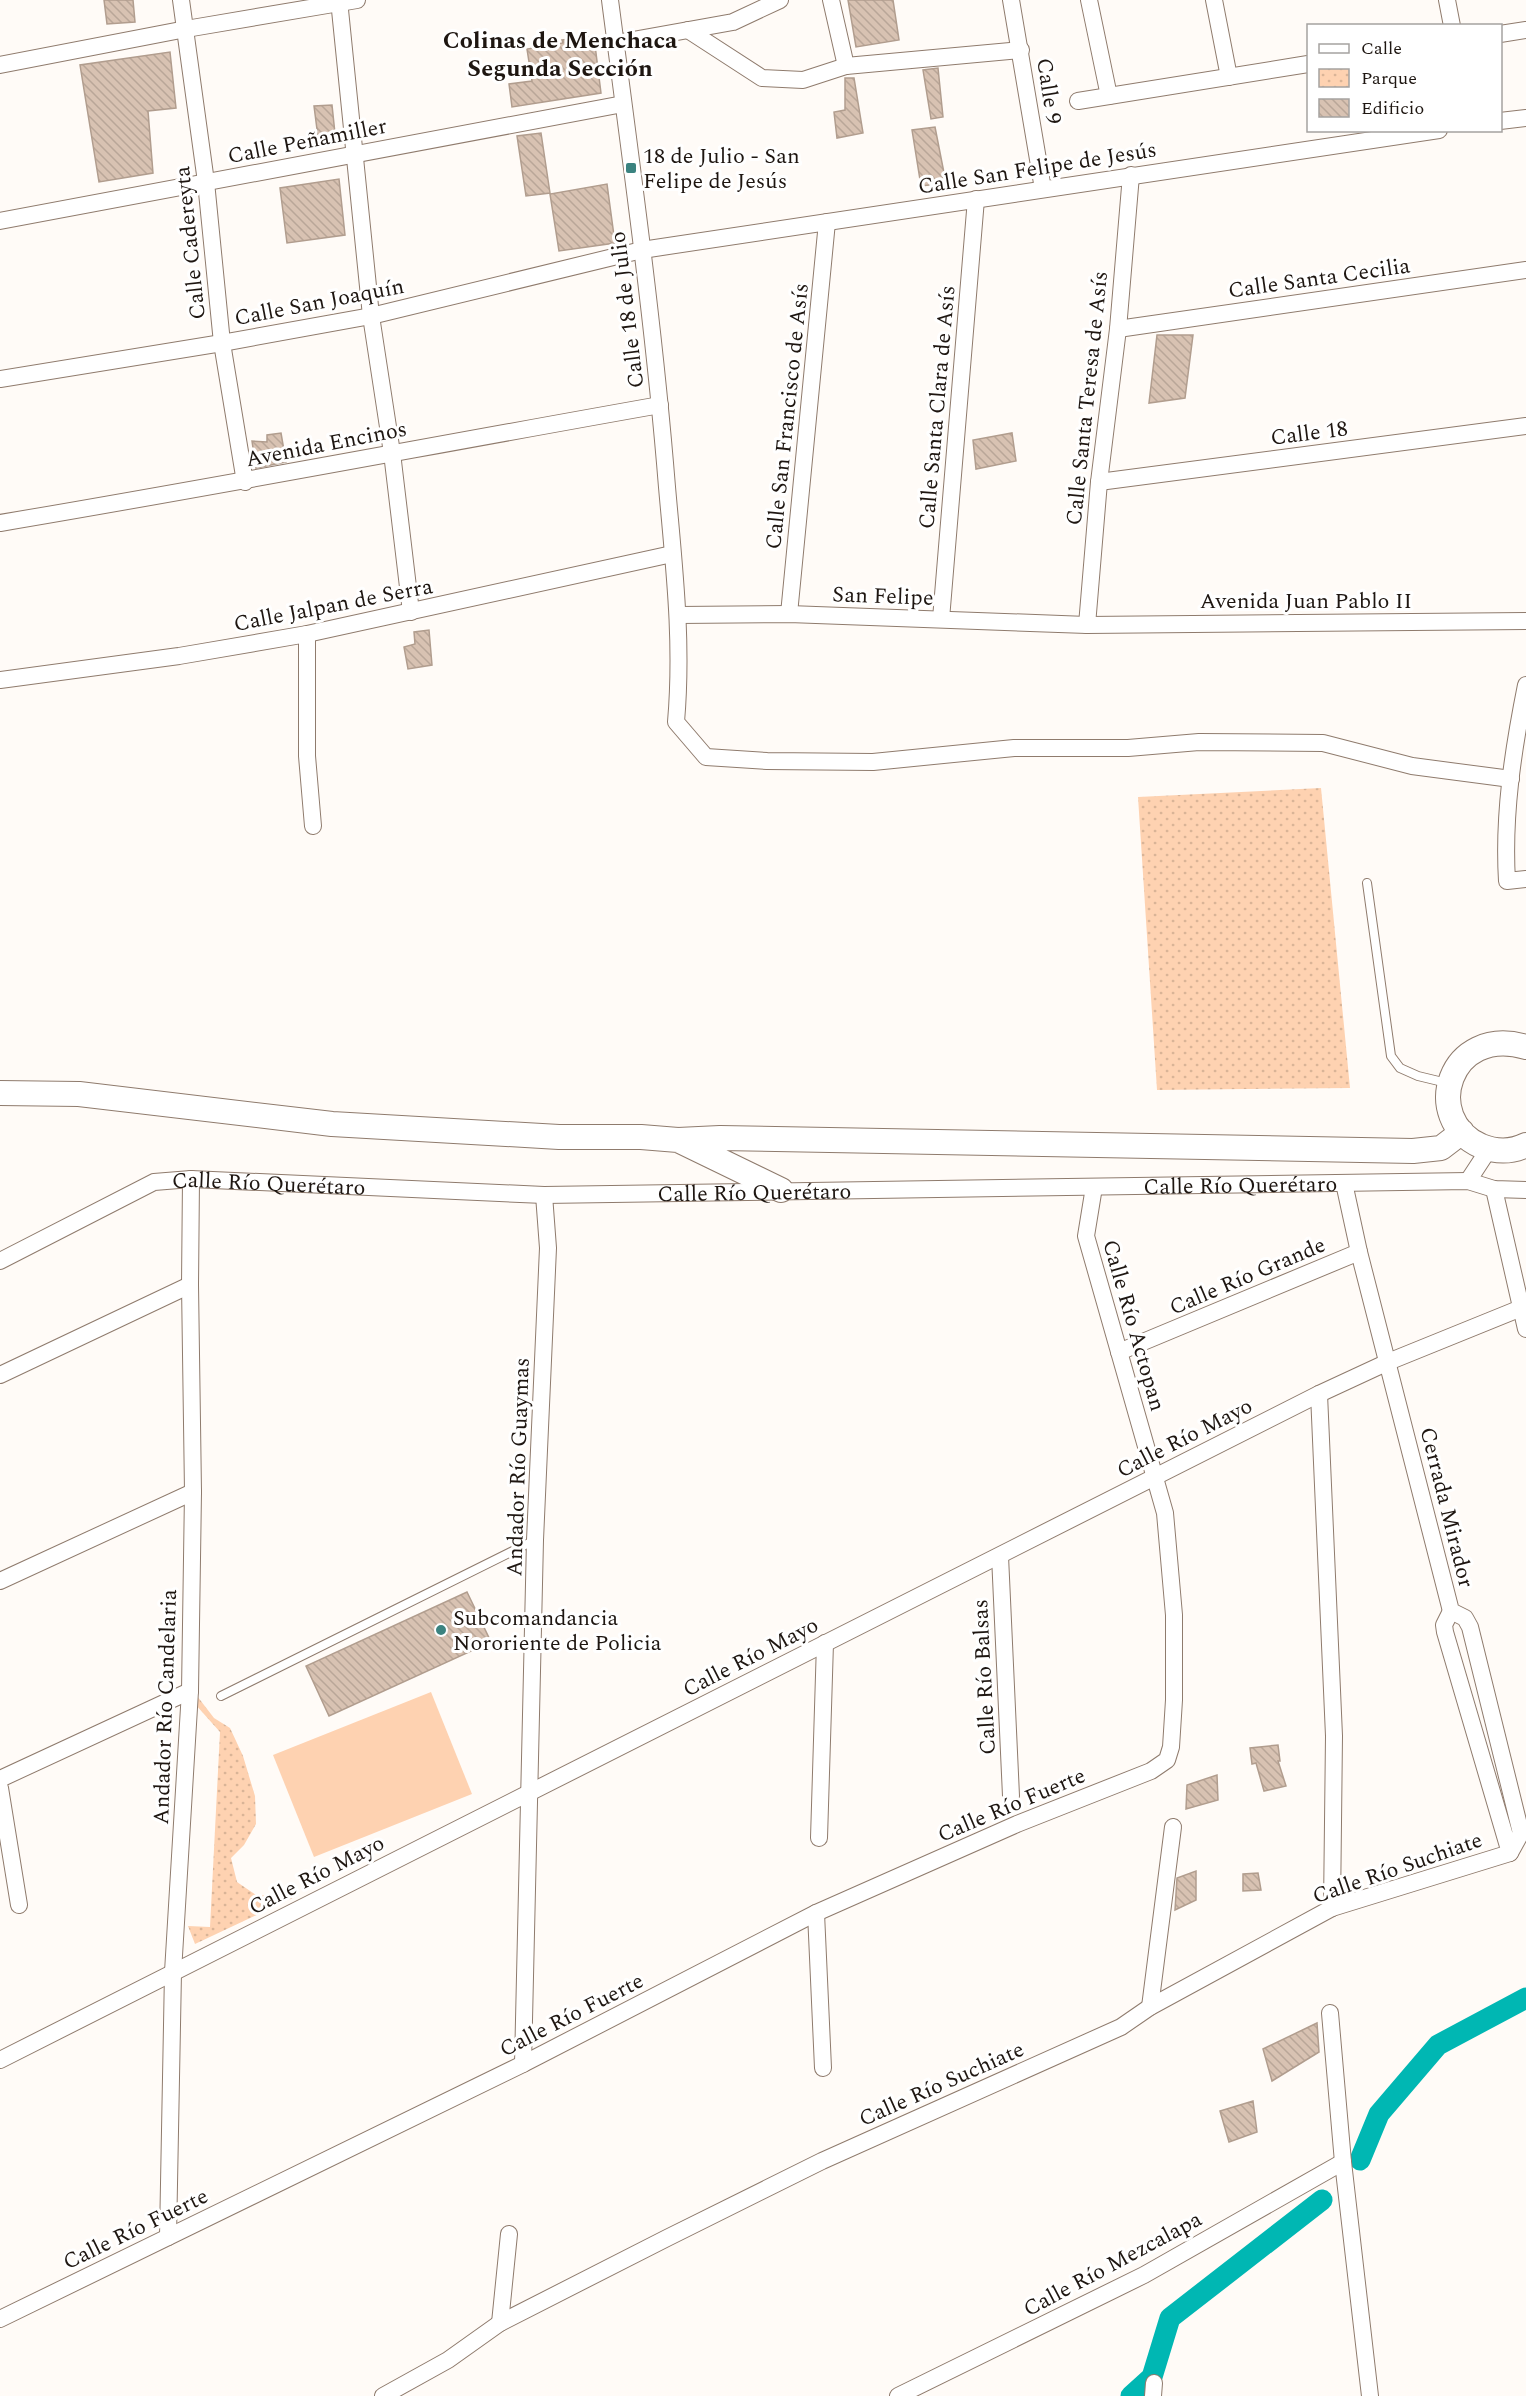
<svg xmlns="http://www.w3.org/2000/svg" width="1526" height="2396" viewBox="0 0 1526 2396" font-family="Spectral,serif">
<style>
.grass{fill:#fed2b1}
.park{fill:url(#park-dots)}
.lines{fill:none;stroke-linecap:round;stroke-linejoin:round}
.canal{stroke:#00b7b3;stroke-width:21}
.building{fill:url(#building-back-hatch);stroke:#b19d8e;stroke-width:1.5}
.lane-casing{stroke:#8f7b6d;stroke-width:10}
.street-casing{stroke:#8f7b6d;stroke-width:18}
.secondary-casing{stroke:#8f7b6d;stroke-width:26}
.lane{stroke:#fff;stroke-width:8}
.street{stroke:#fff;stroke-width:16}
.secondary{stroke:#fff;stroke-width:24}
.poi-dot{fill:#3b8380;stroke:#fff;stroke-width:2}
.labels{text-anchor:middle;stroke-width:6;stroke-linejoin:round;paint-order:stroke}
.street-label{font-size:22px;fill:#1e1611;stroke:#fff}
.poi-label{font-size:22px;fill:#1e1611;stroke:#fff;text-anchor:start}
.neighbourhood-label{font-size:24px;font-weight:bold;fill:#1e1611;stroke:#fff}
</style>
<defs>
<pattern id="park-dots" width="8" height="8" patternUnits="userSpaceOnUse" patternTransform="scale(1.5)"><rect width="8" height="8" fill="#fed2b1"/><path d="M2 2h.1M6 6h.1" fill="none" stroke="#d9b497" stroke-width="1.8" stroke-linecap="round"/></pattern>
<pattern id="building-back-hatch" width="6" height="6" patternUnits="userSpaceOnUse" patternTransform="scale(1.5)"><rect width="6" height="6" fill="#d8c2b2"/><path d="M-1 5l2 2M0 0l6 6M5-1l2 2" fill="none" stroke="#b9a698"/></pattern>
</defs>
<rect width="100%" height="100%" fill="#fffbf7"/>
<path class="grass" d="M431 1692 472 1794 314 1857 273 1755Z"/>
<path class="park" d="M1321 788 1350 1088 1157 1090 1138 797Z
M194 1692 214 1718 230 1728 243 1756 255 1796 256 1824 244 1845 231 1858 237 1882 256 1895 295 1897 195 1944 188 1926 210 1927 220 1732 195 1704Z"/>
<g class="lines">
<path class="canal" d="M1360 2160 1379 2114 1438 2045 1526 1998
M1131 2396 1152 2377 1170 2318 1322 2200"/>
</g>
<path class="building" d="M104 0H133L135 22 107 24Z
M848 0H893L899 40 856 47Z
M594 37 601 93 512 107 509 84 532 81 527 49 563 43 562 40Z
M170 52 176 108 148 111 153 173 99 182 80 65Z
M938 68 943 117 931 119 923 70Z
M845 78H854L863 133 837 138 834 112 845 110Z
M332 105 336 143 319 145 314 106Z
M935 127 946 183 921 186 912 130Z
M541 133 550 193 526 196 517 136Z
M339 179 345 235 287 243 280 188Z
M607 184 615 243 559 251 550 194Z
M1157 335H1193L1185 398 1149 403Z
M281 433 286 462 256 468 252 441 267 442V435Z
M1012 433 1016 461 976 469 973 440Z
M429 630 432 665 408 669 404 647 415 644 414 632Z
M467 1592 491 1642 329 1716 306 1666Z
M1278 1745 1280 1761H1278L1286 1786 1264 1791 1256 1763 1252 1764 1250 1748Z
M1217 1775 1218 1800 1186 1809 1187 1785Z
M1196 1871V1900L1175 1910 1177 1878Z
M1258 1873 1261 1890 1243 1891V1874Z
M1317 2023 1319 2052 1272 2081 1263 2049Z
M1253 2101 1257 2132 1229 2142 1220 2111Z"/>
<g class="lines">
<g class="lane-casing">
<path id="lane" d="M1367 883 1391 1056 1400 1068 1418 1076 1447 1083
M221 1696 535 1540"/>
</g>
<g class="street-casing">
<g id="street">
<path d="M181 0 206 182 222 343 245 482"/>
<path d="M339 0 371 316 392 453 411 612"/>
<path d="M610 0C631 162 654 324 667 487 674 567 683 641 676 722L706 757 767 761 873 762 1014 748H1128L1199 742 1323 743 1412 766 1511 779"/>
<path d="M831 0 846 66"/>
<path d="M1011 0 1043 189"/>
<path d="M1089 0 1109 96"/>
<path d="M1214 0 1229 77"/>
<path d="M1447 0 1452 26"/>
<path d="M688 30 762 78 803 80 846 66 1021 50"/>
<path d="M1500 34 1526 30"/>
<path d="M616 43 733 22 780 0"/>
<path d="M0 65 186 29 357 0"/>
<path d="M1078 101 1308 64"/>
<path d="M1500 121 1526 118"/>
<path d="M0 221 623 104"/>
<path d="M1118 329 1526 270"/>
<path d="M0 379 222 343 371 316 642 250 1439 130"/>
<path d="M1099 482 1526 426"/>
<path d="M0 523C220 486 440 444 660 405"/>
<path d="M789 614 827 222"/>
<path d="M679 615 789 614 1087 625 1526 621"/>
<path d="M941 619 976 199"/>
<path d="M1087 625 1099 482 1118 329 1131 175"/>
<path d="M307 634V756L313 826"/>
<path d="M0 680 179 656 307 634 672 554"/>
<path d="M1526 685C1513 750 1503 815 1507 881L1526 879"/>
<path d="M1468 1181 1489 1149"/>
<path d="M1344 1183 1359 1252 1451 1611 1465 1618 1470 1627 1521 1833"/>
<path d="M1494 1189 1526 1329"/>
<path id="s1" d="M0 1261 154 1182 191 1179 544 1195 1468 1181 1494 1189 1526 1190"/>
<path d="M1119 1352 1359 1252"/>
<path d="M0 1375 190 1285"/>
<path d="M1319 1394 1334 1736 1332 1908"/>
<path d="M1000 1556 1011 1796"/>
<path d="M0 1581 193 1492"/>
<path d="M1451 1611 1444 1625 1445 1632 1510 1853"/>
<path d="M0 1779 190 1691"/>
<path d="M0 1788 19 1905"/>
<path d="M819 1838 825 1643"/>
<path d="M816 1913 823 2068"/>
<path d="M1150 2007 1173 1827"/>
<path d="M1330 2013 1343 2162 1370 2396"/>
<path d="M0 2060 1319 1394 1388 1362 1526 1306"/>
<path d="M523 2064 535 1540 548 1248 544 1195"/>
<path d="M168 2237 173 1972 190 1691 193 1492 190 1285 191 1179"/>
<path d="M0 2319 523 2064 816 1913 1017 1824 1151 1771 1167 1760 1171 1747 1174 1700V1615L1165 1513 1086 1236 1094 1187"/>
<path d="M500 2323 509 2234"/>
<path d="M383 2396 448 2360 500 2323 667 2238 822 2161 1121 2027 1150 2007 1332 1908 1510 1853 1521 1833 1526 1829"/>
<path d="M898 2396 1144 2275 1343 2162"/>
<path d="M1153 2396 1154 2383"/>
</g>
</g>
<g class="secondary-casing">
<path id="secondary" d="M1526 1047C1449 1024 1420 1119 1481 1146 1496 1152 1512 1152 1526 1145
M0 1093 79 1094 332 1124 559 1137H641L678 1140 720 1138 1413 1151 1441 1148 1462 1132
M680 1141 781 1190"/>
</g>
<use href="#lane" class="lane"/>
<use href="#street" class="street"/>
<use href="#secondary" class="secondary"/>
</g>
<g class="poi-dot">
<rect x="625" y="162" width="12" height="12" rx="3"/>
<circle cx="441" cy="1630" r="6"/>
</g>
<g class="labels">
<g class="street-label">
<text transform="translate(1050 91) rotate(81)" y="8">Calle 9</text>
<text transform="translate(307 140) rotate(-11)" y="8">Calle Peñamiller</text>
<text transform="translate(1037 167) rotate(-9)" y="8">Calle San Felipe de Jesús</text>
<text transform="translate(189 243) rotate(-96)" y="8">Calle Cadereyta</text>
<text transform="translate(1319 277) rotate(-8)" y="8">Calle Santa Cecilia</text>
<text transform="translate(319 301) rotate(-11)" y="8">Calle San Joaquín</text>
<text transform="translate(626 310) rotate(-97)" y="8">Calle 18 de Julio</text>
<text transform="translate(1086 398) rotate(-84)" y="8">Calle Santa Teresa de Asís</text>
<text transform="translate(936 407) rotate(-85)" y="8">Calle Santa Clara de Asís</text>
<text transform="translate(786 416) rotate(-84)" y="8">Calle San Francisco de Asís</text>
<text transform="translate(1309 432) rotate(-7)" y="8">Calle 18</text>
<text transform="translate(326 443) rotate(-11)" y="8">Avenida Encinos</text>
<text transform="translate(883 595) rotate(2)" y="8">San Felipe</text>
<text x="1306" y="608">Avenida Juan Pablo II</text>
<text transform="translate(333 604) rotate(-11)" y="8">Calle Jalpan de Serra</text>
<text dy="8" stroke="none"><textPath href="#s1" startOffset="288">Calle Río Querétaro</textPath></text>
<text dy="8" stroke="none"><textPath href="#s1" startOffset="1260">Calle Río Querétaro</textPath></text>
<text dy="8" stroke="none"><textPath href="#s1" startOffset="774">Calle Río Querétaro</textPath></text>
<text transform="translate(1247 1275) rotate(-23)" y="8">Calle Río Grande</text>
<text transform="translate(1135 1325) rotate(74)" y="8">Calle Río Actopan</text>
<text transform="translate(1184 1437) rotate(-27)" y="8">Calle Río Mayo</text>
<text transform="translate(517 1467) rotate(-88)" y="8">Andador Río Guaymas</text>
<text transform="translate(1448 1507) rotate(76)" y="8">Cerrada Mirador</text>
<text transform="translate(750 1656) rotate(-27)" y="8">Calle Río Mayo</text>
<text transform="translate(983 1677) rotate(-93)" y="8">Calle Río Balsas</text>
<text transform="translate(164 1707) rotate(-88)" y="8">Andador Río Candelaria</text>
<text transform="translate(1011 1804) rotate(-23)" y="8">Calle Río Fuerte</text>
<text transform="translate(1397 1867) rotate(-19)" y="8">Calle Río Suchiate</text>
<text transform="translate(316 1874) rotate(-27)" y="8">Calle Río Mayo</text>
<text transform="translate(571 2014) rotate(-27)" y="8">Calle Río Fuerte</text>
<text transform="translate(941 2083) rotate(-24)" y="8">Calle Río Suchiate</text>
<text transform="translate(135 2228) rotate(-26)" y="8">Calle Río Fuerte</text>
<text transform="translate(1112 2263) rotate(-28)" y="8">Calle Río Mezcalapa</text>
</g>
<g class="poi-label">
<text x="643" y="163">18 de Julio - San<tspan x="643" dy="25">Felipe de Jesús</tspan></text>
<text x="453" y="1625">Subcomandancia<tspan x="453" dy="25">Nororiente de Policia</tspan></text>
</g>
<g class="neighbourhood-label">
<text x="560" y="48">Colinas de Menchaca<tspan x="560" dy="28">Segunda Sección</tspan></text>
</g>
</g>
<rect x="1307" y="24" width="195" height="108" fill="#ffffff" stroke="#a5a2a0" stroke-width="1.5"/>
<rect x="1319" y="44" width="30" height="9" fill="#ffffff" stroke="#a5a2a0" stroke-width="1.5"/>
<text x="1361" y="54" font-size="18" fill="#1e1611">Calle</text>
<rect x="1319" y="69" width="30" height="18" fill="url(#park-dots)" stroke="#a5a2a0" stroke-width="1.5"/>
<text x="1361" y="84" font-size="18" fill="#1e1611">Parque</text>
<rect x="1319" y="99" width="30" height="18" fill="url(#building-back-hatch)" stroke="#a5a2a0" stroke-width="1.5"/>
<text x="1361" y="114" font-size="18" fill="#1e1611">Edificio</text>
</svg>
